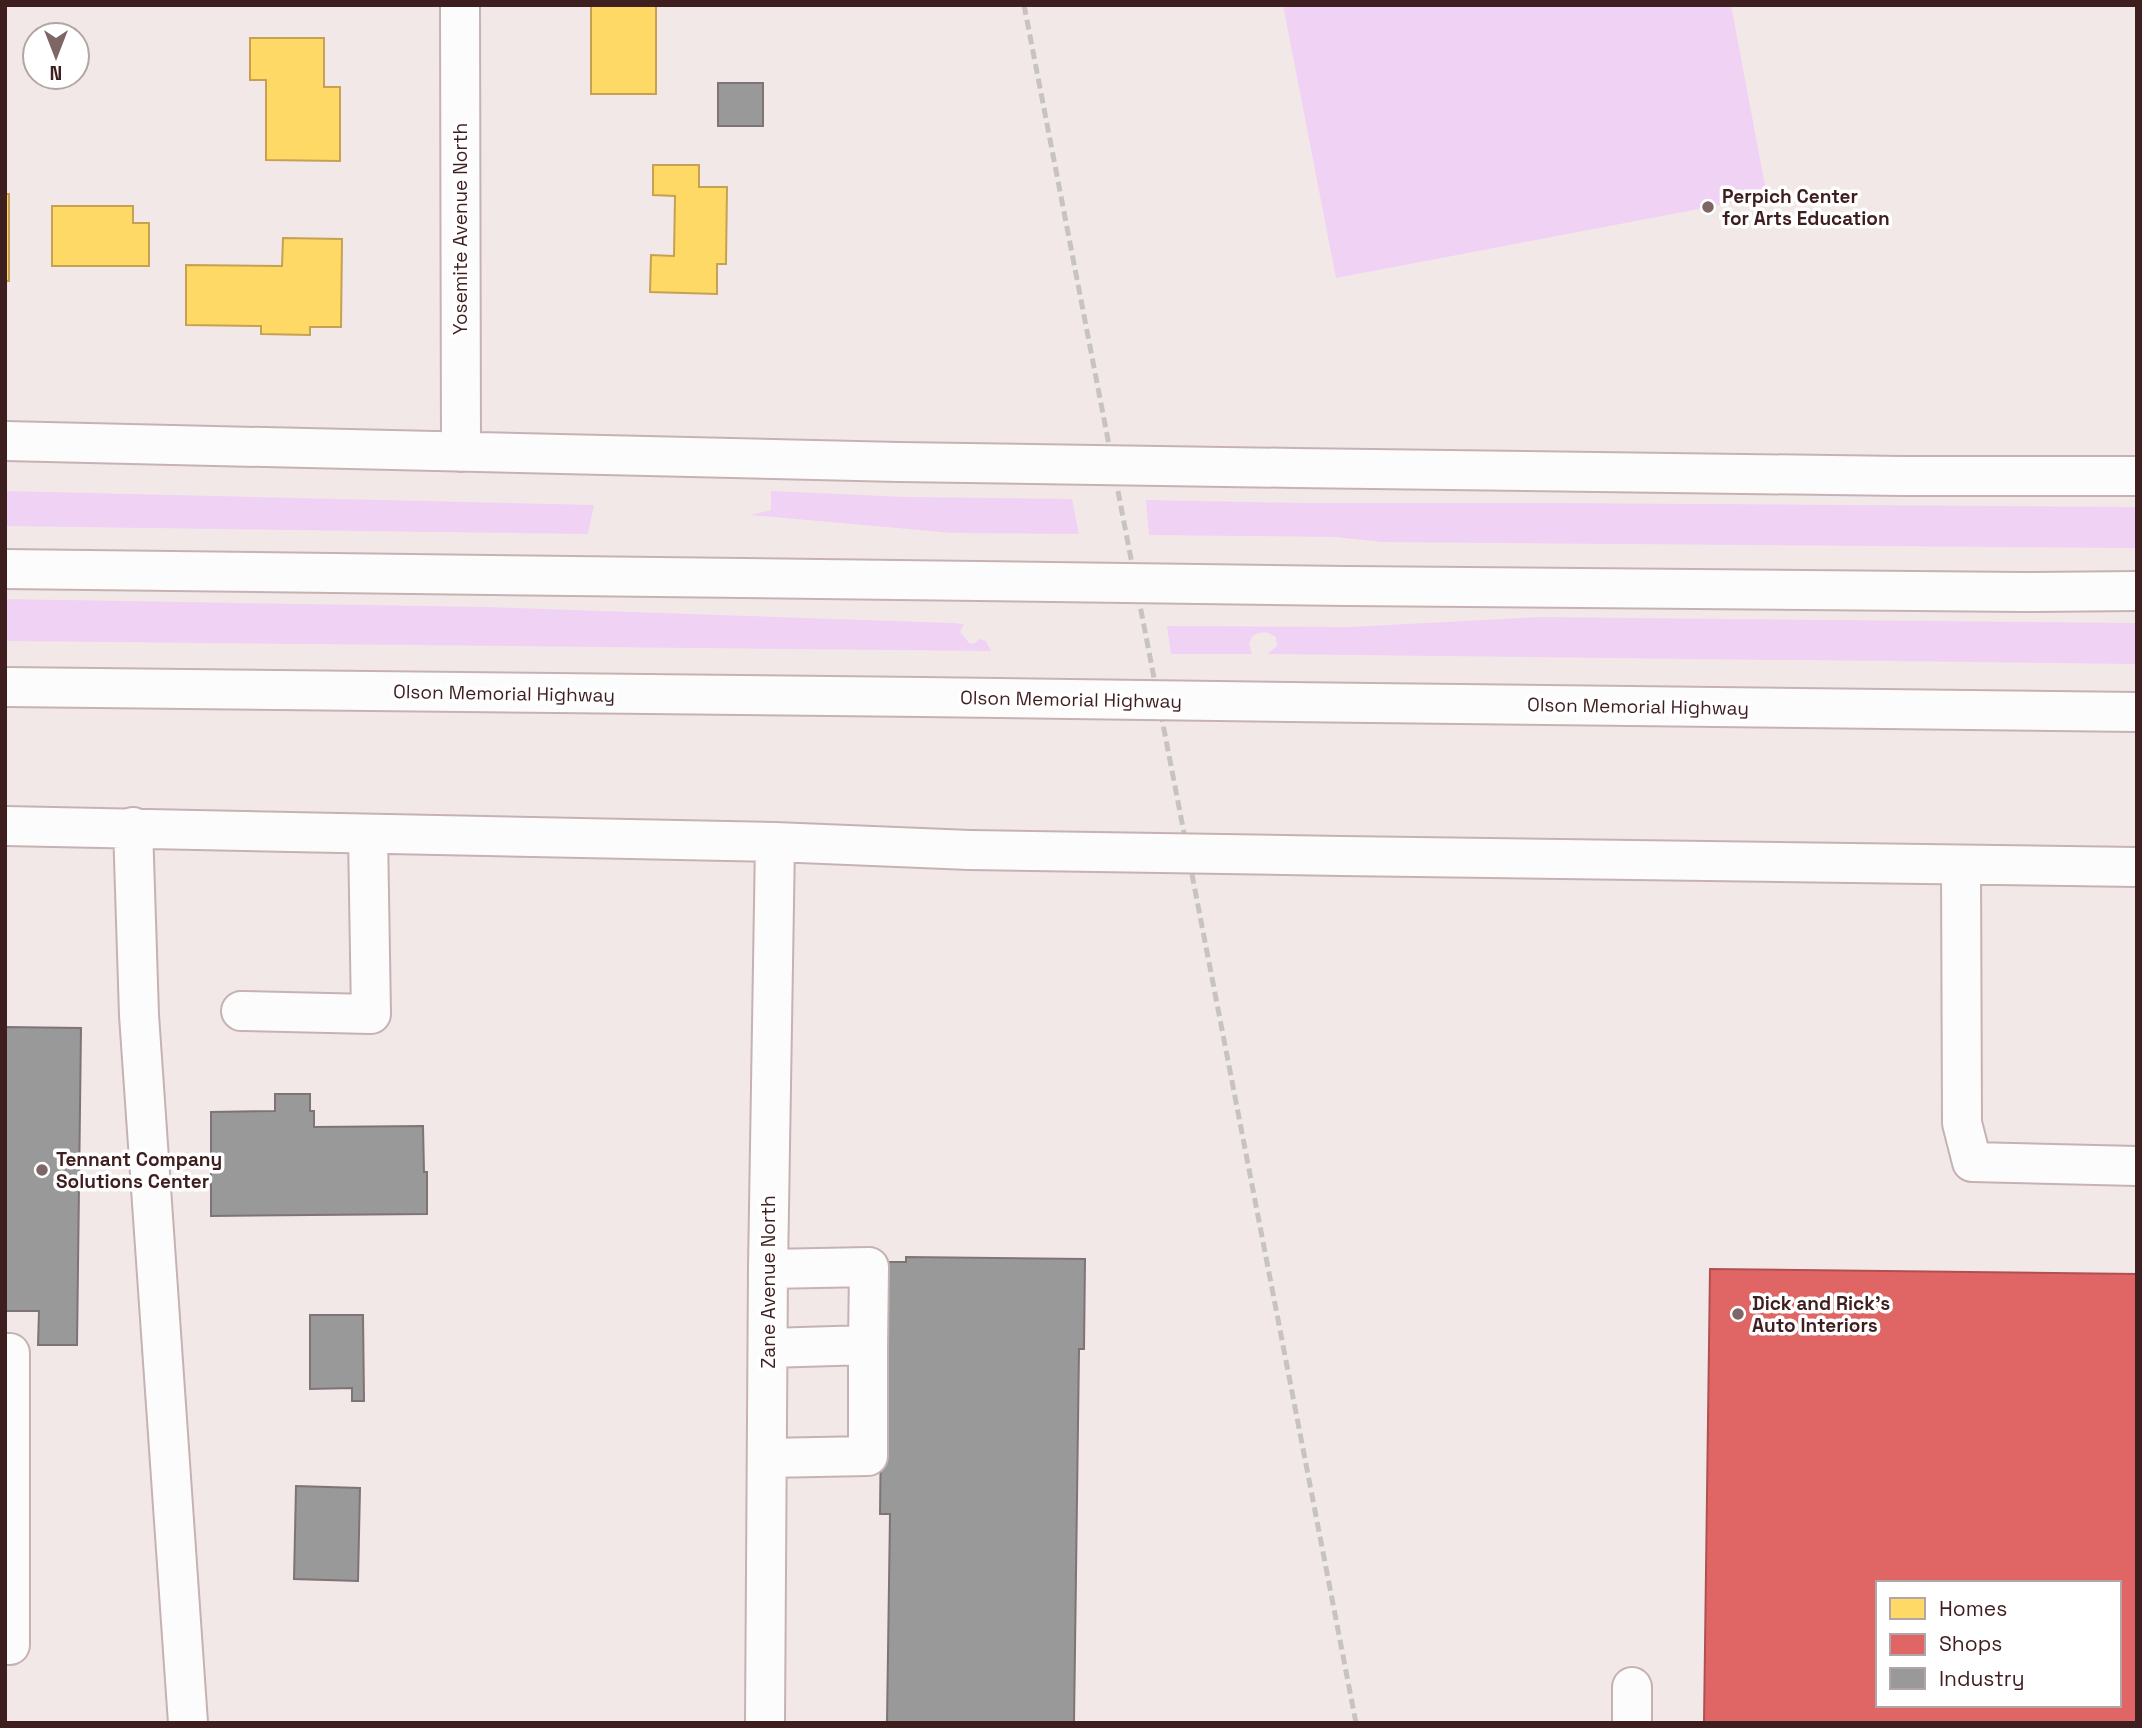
<svg xmlns="http://www.w3.org/2000/svg" width="2142" height="1728" viewBox="0 0 2142 1728" font-family="'Space Grotesk',sans-serif">
<style>
.green{fill:#f0d2f4}
.homes{fill:#ffd966;stroke:#c5a151;stroke-width:2}
.shops{fill:#e06666;stroke:#b05051;stroke-width:2;fill-rule:evenodd}
.industry{fill:#999;stroke:#7e7475;stroke-width:2}
.lines{fill:none;stroke-linecap:round;stroke-linejoin:round}
.minor-casing{stroke:#c6b2b2;stroke-width:42}
.highway-casing{stroke:#c6b2b2;stroke-width:42}
.minor{stroke:#fdfcfc;stroke-width:38}
.highway{stroke:#fdfcfc;stroke-width:38}
.rail{stroke:#c8c3c3;stroke-width:5;stroke-dasharray:10 5;stroke-linecap:butt}
.minor-bridge-casing{stroke:#c6b2b2;stroke-width:42;stroke-linecap:butt}
.highway-bridge-casing{stroke:#c6b2b2;stroke-width:42;stroke-linecap:butt}
.minor-bridge{stroke:#fdfcfc;stroke-width:38}
.highway-bridge{stroke:#fdfcfc;stroke-width:38}
.poi-dot{fill:#7e6566;stroke:#fff;stroke-width:2.5}
.labels{text-anchor:middle;stroke-width:7;stroke-linejoin:round;paint-order:stroke}
.poi-label{font-size:19px;font-weight:bold;fill:#3f1e20;stroke:#fff;text-anchor:start}
.street-label{font-size:19px;fill:#3f1e20;stroke:#fff}
</style>
<rect width="100%" height="100%" fill="#f3e8e8"/>
<path class="green" d="M1283 5H1731L1767 196 1336 278Z
M5 491 594 505 588 534 5 526Z
M771 491 906 497 1072 499 1079 534 953 533 750 515 771 510Z
M1146 500 1303 503H1553L2137 507V548L1382 542 1335 537 1149 535Z
M5 599 487 607 952 623 964 624 960 632 969 643 974 644 979 639 986 641 991 651 5 641Z
M1540 617 2137 623V664L1267 654 1277 646 1276 637C1267 631 1262 631 1252 636L1249 644 1252 654H1171L1167 626 1350 627Z"/>
<path class="homes" d="M591 5H656V94H591Z
M250 38H324V87H340V161L266 160V80H250Z
M653 165H699V187H727L726 264H717V294L650 292 651 255 674 256 675 196 653 195Z
M5 194H9V281H5Z
M52 206H133V223H149V266H52Z
M283 238 342 239 341 327H310V335L261 334V326L186 325V265L282 266Z"/>
<path class="shops" d="M1710 1269 2137 1274V1723H1704ZM1878 1583H2119V1705H1878Z"/>
<path class="industry" d="M718 83H763V126H718Z
M5 1027 81 1028 77 1345H38L39 1311H5Z
M275 1094H310V1111H314V1127L423 1126 424 1172H427V1214L211 1216V1112L275 1111Z
M906 1257 1085 1259 1084 1349H1079L1074 1723 887 1722 890 1514H880L883 1262H906Z
M310 1315H363L364 1401H352V1388L310 1389Z
M296 1486 360 1488 358 1581 294 1579Z"/>
<g class="lines">
<g class="minor-casing">
<path id="minor" d="M460 5 461 452
M5 441 899 462
M1295 468 1902 476H2137
M5 826 775 842 970 850
M133 827 139 1015 188 1723
M1342 856 2137 867
M1961 865 1962 1123 1972 1162 2137 1166
M241 1011 371 1014 368 834
M768 1269 869 1267 868 1345 768 1348
M5 1353H10V1645H5
M767 1458 868 1456V1345
M765 1723 768 1269 775 842
M1632 1723V1687"/>
</g>
<g class="highway-casing">
<path id="highway" d="M5 569 898 580
M1347 586 2023 592 2137 591
M5 687 921 697
M1371 703 2137 712"/>
</g>
<use href="#minor" class="minor"/>
<use href="#highway" class="highway"/>
<path class="rail" d="M1024 5 1356 1723"/>
<g class="minor-bridge-casing">
<path id="minor-bridge" d="M899 462 1295 468
M970 850 1342 856"/>
</g>
<g class="highway-bridge-casing">
<path id="highway-bridge" d="M898 580 1347 586
M921 697 1371 703"/>
</g>
<use href="#minor-bridge" class="minor-bridge"/>
<use href="#highway-bridge" class="highway-bridge"/>
</g>
<g class="poi-dot">
<circle cx="1708" cy="207" r="7"/>
<circle cx="42" cy="1170" r="7"/>
<circle cx="1738" cy="1314" r="7"/>
</g>
<g class="labels">
<g class="poi-label">
<text x="1722" y="203">Perpich Center<tspan x="1722" dy="22">for Arts Education</tspan></text>
<text x="56" y="1166">Tennant Company<tspan x="56" dy="22">Solutions Center</tspan></text>
<text x="1752" y="1310">Dick and Rick's<tspan x="1752" dy="22">Auto Interiors</tspan></text>
</g>
<g class="street-label">
<text transform="translate(460 229) rotate(-90)" y="7">Yosemite Avenue North</text>
<text transform="translate(504 693) rotate(1)" y="7">Olson Memorial Highway</text>
<text transform="translate(1071 699) rotate(1)" y="7">Olson Memorial Highway</text>
<text transform="translate(1638 706) rotate(1)" y="7">Olson Memorial Highway</text>
<text transform="translate(768 1282) rotate(-90)" y="7">Zane Avenue North</text>
</g>
</g>
<rect width="2142" height="1728" fill="none" stroke="#3f1e20" stroke-width="14"/>
<rect x="1876" y="1581" width="245" height="126" fill="#ffffff" stroke="#b2a5a6" stroke-width="2"/>
<rect x="1890" y="1598" width="35" height="21" fill="#ffd966" stroke="#b2a5a6" stroke-width="2"/>
<text x="1939" y="1616" font-size="21" fill="#3f1e20">Homes</text>
<rect x="1890" y="1634" width="35" height="21" fill="#e06666" stroke="#b2a5a6" stroke-width="2"/>
<text x="1939" y="1651" font-size="21" fill="#3f1e20">Shops</text>
<rect x="1890" y="1668" width="35" height="21" fill="#999999" stroke="#b2a5a6" stroke-width="2"/>
<text x="1939" y="1686" font-size="21" fill="#3f1e20">Industry</text>
<g transform="translate(56 56) rotate(180)"><circle r="33" fill="#ffffff" stroke="#b2a5a6" stroke-width="2"/>
<path d="M0-5L12 26L0 18L-12 26Z" fill="#7e6566"/>
<text y="-10" font-size="19" font-weight="bold" text-anchor="middle" fill="#3f1e20">N</text>
</g>
</svg>
